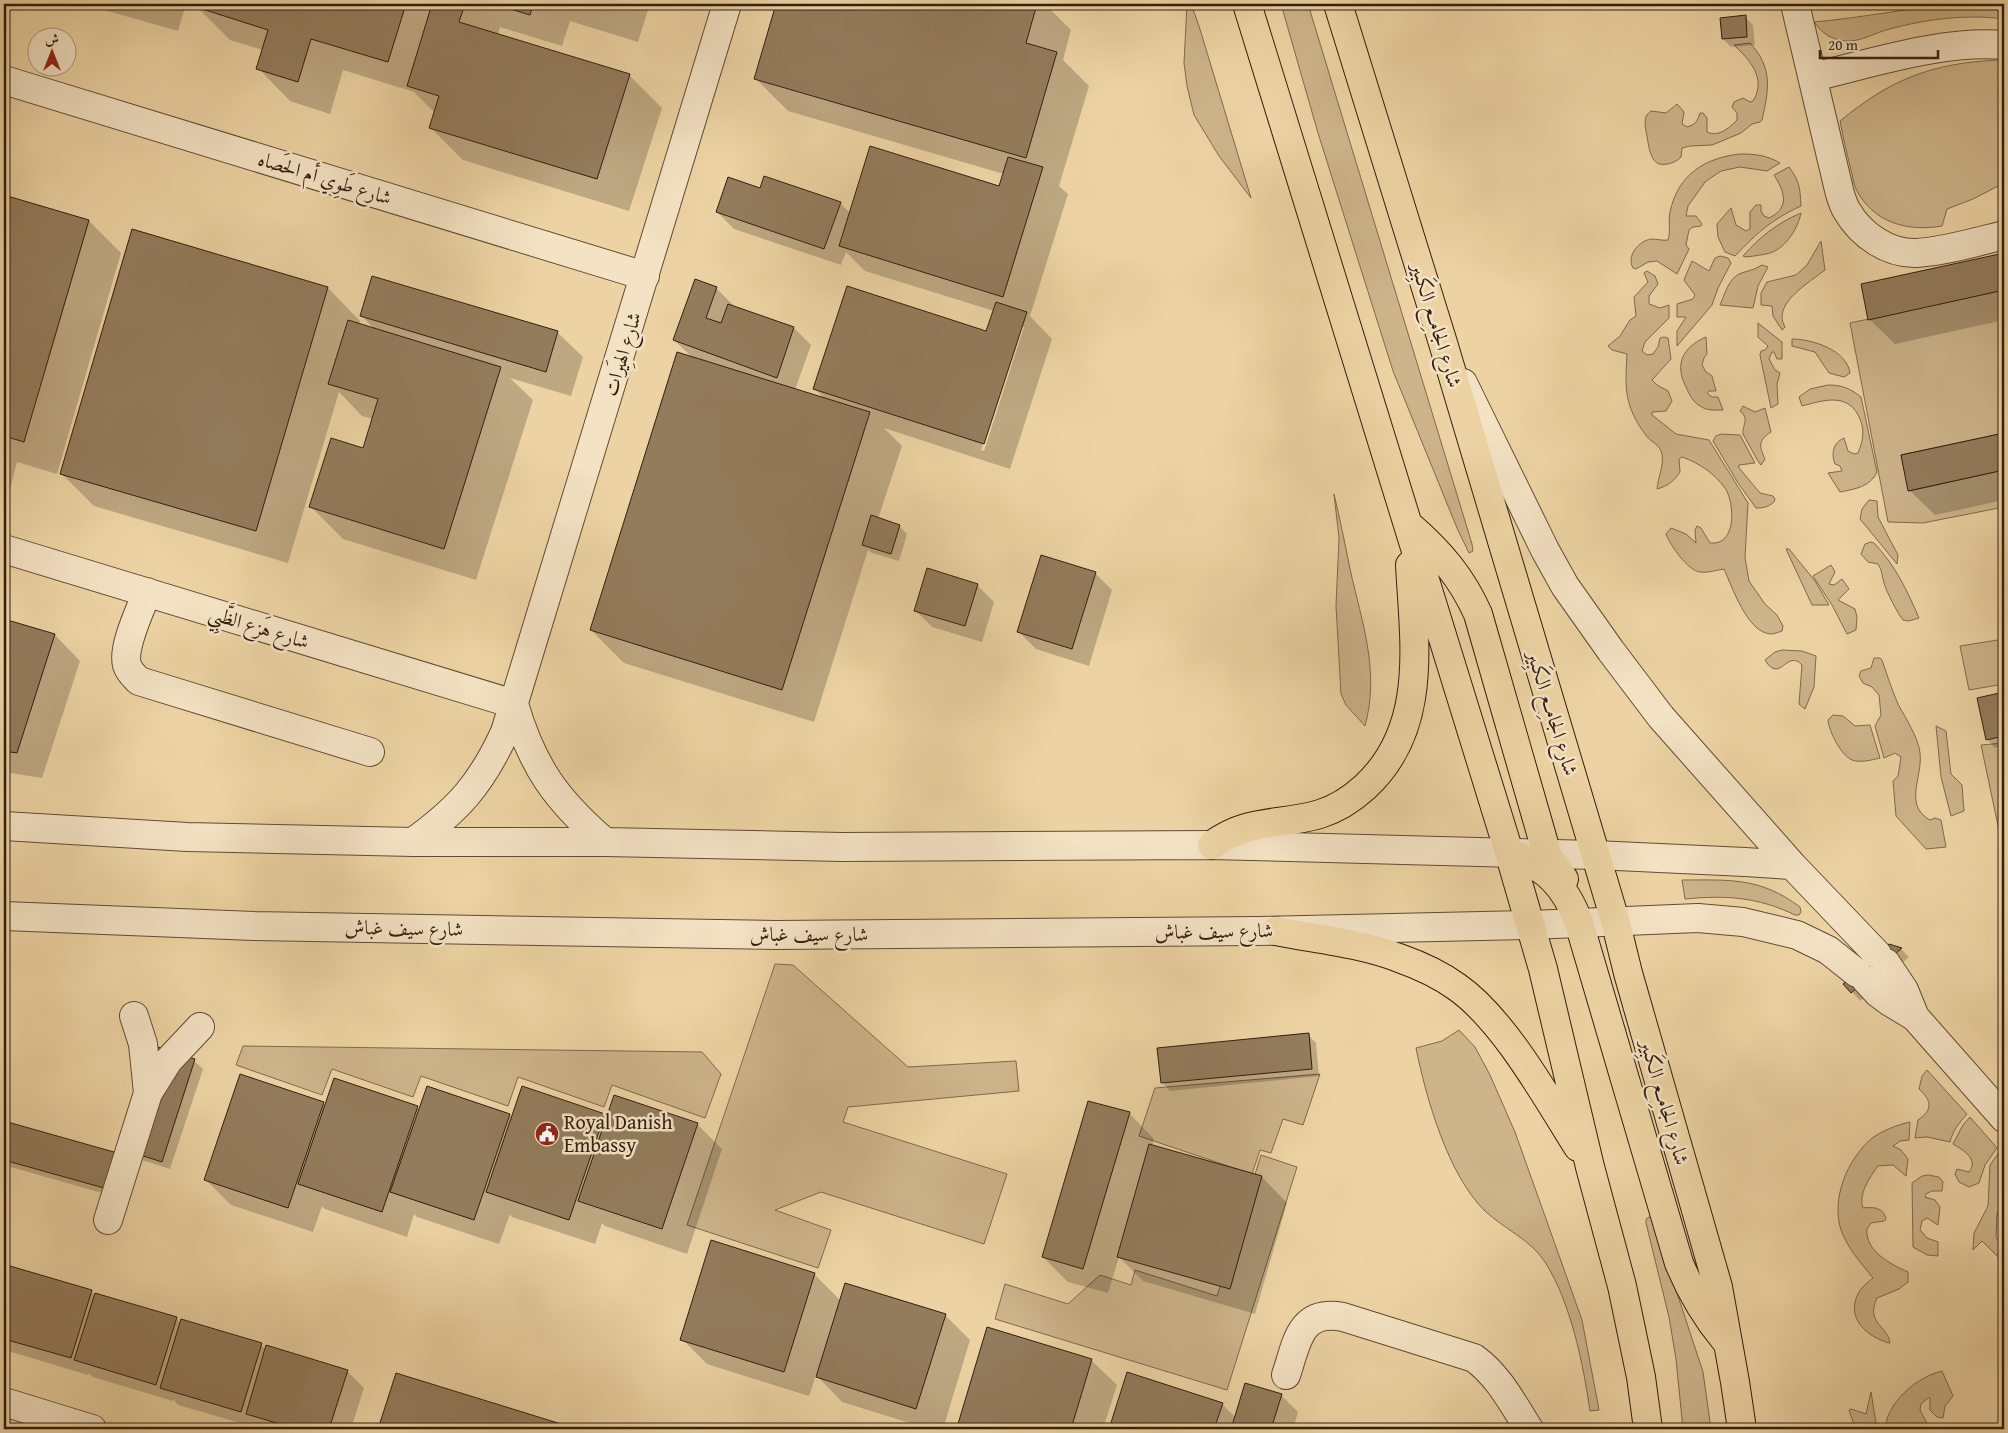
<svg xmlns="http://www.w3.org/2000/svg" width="2008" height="1433" viewBox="0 0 2008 1433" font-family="'Gentium Book Plus',Amiri,serif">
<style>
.green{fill:#cdb48a;stroke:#80694c}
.shadow{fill:#0003;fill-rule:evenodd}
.building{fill:#937c5c;stroke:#321e0f}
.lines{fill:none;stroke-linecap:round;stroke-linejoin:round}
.minor-casing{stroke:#614b34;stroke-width:30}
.major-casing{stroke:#321e0f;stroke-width:30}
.minor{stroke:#f3e2c3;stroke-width:28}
.major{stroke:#edd3a3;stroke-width:28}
.labels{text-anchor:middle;stroke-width:5;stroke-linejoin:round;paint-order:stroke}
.street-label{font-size:20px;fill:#321e0f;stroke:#f3e2c3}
.poi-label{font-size:20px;fill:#321e0f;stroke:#f3e2c3;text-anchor:start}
</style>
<rect width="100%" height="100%" fill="#edd3a3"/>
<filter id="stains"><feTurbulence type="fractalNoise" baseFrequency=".004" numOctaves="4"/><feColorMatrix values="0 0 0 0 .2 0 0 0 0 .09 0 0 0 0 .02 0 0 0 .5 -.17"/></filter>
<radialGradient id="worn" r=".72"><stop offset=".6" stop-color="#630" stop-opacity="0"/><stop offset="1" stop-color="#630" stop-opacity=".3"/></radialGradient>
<path class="green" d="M1187 4H1191L1199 26 1251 198 1219 156 1194 115 1187 86 1184 63Z
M1281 4H1308L1472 544 1473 551 1469 553 1457 528 1393 371 1318 133Z
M1951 6 2004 9V19C1967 14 1926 19 1890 29 1876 32 1861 42 1846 41 1831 40 1822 33 1814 22 1861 18 1905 8 1951 6Z
M1750 43C1773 68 1769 89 1762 120L1760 122 1752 124 1741 133 1722 141 1712 145 1690 146 1682 148 1681 157C1677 161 1673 163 1667 164 1651 168 1649 148 1647 136 1646 131 1644 122 1646 117 1647 114 1649 113 1651 111L1666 113 1677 104 1684 112 1682 124 1687 127C1696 124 1697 122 1700 113H1703L1707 118V132C1719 137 1728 129 1737 120V113L1732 107 1734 102 1743 98 1750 102 1753 101C1767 79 1750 60 1734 45Z
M1999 60H2004V183L1973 199 1947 209 1942 226C1908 232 1873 223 1856 189 1853 183 1853 176 1851 170 1847 154 1843 137 1840 121 1891 79 1932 63 1999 60Z
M1740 154C1754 154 1767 155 1780 163L1767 171 1740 167 1721 171 1705 182 1688 206 1686 216H1696L1702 224 1701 226 1693 227 1689 230 1686 245 1689 249 1677 274 1657 261 1648 262 1636 269 1633 268C1626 256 1639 240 1652 239 1657 239 1663 241 1668 240 1671 231 1668 221 1670 212 1678 175 1704 158 1740 154Z
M1789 167C1800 182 1800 188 1801 206 1771 220 1758 232 1735 256L1725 252 1718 237 1717 224 1731 208 1736 225 1746 231 1750 229V212L1756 205H1761V211L1764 216 1769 218C1790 208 1785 192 1774 175Z
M1801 213C1798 228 1786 248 1770 253 1763 255 1754 256 1746 257L1743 256C1760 237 1777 223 1801 213Z
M1821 241 1825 270C1810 282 1771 304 1785 327L1782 330 1773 316 1772 306 1761 305V293L1767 282 1796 275 1807 265Z
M1720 256 1728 258 1731 263 1718 288 1712 305 1677 346V331L1686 317H1677V304L1693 299 1695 295 1684 280 1692 261 1709 271 1715 258Z
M1762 265 1768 267 1758 286 1753 308 1720 305C1725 294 1728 280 1739 274 1747 271 1754 270 1762 265Z
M1647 271 1655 276 1658 284 1649 296V304L1660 308 1669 305V318L1645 342 1642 351 1647 355 1653 354 1658 347 1660 338 1664 337 1668 338 1671 359 1652 380 1657 385 1668 391 1672 401 1666 411 1652 412V415L1676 434 1709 440 1748 503 1745 558 1749 581 1765 604 1777 615 1783 626 1782 631C1779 632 1774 634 1771 634 1747 633 1732 586 1724 569 1717 570 1708 573 1700 572 1688 571 1670 545 1666 534L1671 528 1686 534 1696 543 1695 530 1697 526 1701 528 1710 543C1737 546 1735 503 1725 488 1714 473 1699 463 1682 457L1679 459 1680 472C1674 481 1668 486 1657 489 1658 477 1664 466 1662 454 1660 444 1650 442 1645 434 1624 405 1625 388 1627 354L1612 350 1608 346 1620 336 1630 320 1636 316 1634 297 1648 282 1644 273Z
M2004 290V433L1901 455 1909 491 2004 470V507L1923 523 1888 522 1850 323Z
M1758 323 1782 342V359H1777L1774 352H1772L1769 359 1775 370 1780 373 1777 384 1778 404 1771 408 1760 355 1761 351 1765 350 1768 346 1758 337Z
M1706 337 1707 354 1704 358 1702 365 1706 372 1712 376 1716 391H1709L1707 393 1712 397H1718L1723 410C1715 410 1707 411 1700 406 1693 402 1689 394 1686 387 1674 364 1683 347 1706 337Z
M1792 339C1812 339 1847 350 1850 373L1844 377 1829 373 1815 352 1792 346Z
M1828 385C1841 385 1850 388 1861 397L1877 472C1870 487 1855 489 1840 492L1828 473 1842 471 1840 466 1835 464C1831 453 1833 443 1844 438L1848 451 1854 454 1858 453C1863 441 1865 431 1860 419 1849 392 1824 400 1802 406L1799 397 1810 389Z
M1743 406 1755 412 1765 408 1771 432C1758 440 1759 446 1765 459L1761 465 1758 461 1743 434C1742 425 1750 419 1740 411Z
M1721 434 1740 435 1755 463 1739 465V468L1760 493 1773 496 1775 499 1774 502C1768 507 1764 508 1756 508L1738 483 1713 441 1716 436Z
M1334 494C1340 519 1345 544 1350 569 1362 623 1380 671 1365 726L1346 705 1341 694 1336 606 1339 538Z
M1869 500 1877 501 1878 517 1898 555 1897 564 1860 519 1862 509Z
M1871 542 1874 543C1895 565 1907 590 1919 618L1909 621 1903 620C1898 614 1886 591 1884 583 1882 576 1882 570 1878 564L1868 562 1861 554 1865 544Z
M1786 549H1789L1815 581 1829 605H1812Z
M1831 565 1835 572 1829 584 1834 585 1842 579 1849 589 1838 600 1855 609 1857 617 1856 630 1847 634 1832 605 1813 576Z
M2004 639V684L1969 690 1960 646Z
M1782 650 1802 651 1816 656 1814 687 1805 709 1799 704 1802 665C1787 648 1780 685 1765 660L1775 652Z
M1874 658H1880L1882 660C1887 675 1892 690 1898 704 1905 717 1919 739 1920 753 1923 777 1903 805 1930 820L1935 818 1941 820 1946 847 1926 849 1896 816 1893 781 1898 776 1901 757 1895 753 1884 758 1875 726 1881 715 1879 695 1872 687 1863 683 1859 676 1861 671 1871 668Z
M1833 715 1843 716 1855 726 1870 725 1880 758C1872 760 1860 763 1852 760 1841 755 1829 732 1828 720Z
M1936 726 1946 731 1951 774 1962 785 1964 811 1951 816 1941 777Z
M2004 743V854L1981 745Z
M1682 880C1730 880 1760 877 1800 907L1801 912 1799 915H1795C1758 897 1726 895 1685 899Z
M775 964 793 965 908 1067 1016 1061 1019 1091 848 1107 843 1122 1007 1174 984 1244 821 1192 775 1210 831 1230 818 1268 687 1225Z
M1459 1030 1475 1047 1490 1075 1515 1132 1582 1320 1599 1410 1590 1411C1583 1363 1571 1303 1545 1262 1530 1239 1504 1229 1485 1211 1448 1175 1426 1098 1416 1048L1442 1041Z
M243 1046 702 1052 721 1074 705 1118 612 1085 604 1107 518 1077 508 1106 421 1076 413 1097 332 1069 322 1095 236 1065Z
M1927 1070 1967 1114C1959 1123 1953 1130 1950 1142L1927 1137 1915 1138 1918 1120C1933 1110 1932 1101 1919 1089L1922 1076Z
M1320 1074 1303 1125 1283 1119 1271 1153 1260 1150 1252 1174 1139 1136 1155 1088Z
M1970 1117 1997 1148 1985 1165 1979 1183 1969 1187 1959 1182 1955 1174 1957 1169 1969 1172C1979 1159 1963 1150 1953 1144L1963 1125Z
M1910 1122 1909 1140 1900 1141 1893 1146 1901 1150 1908 1159 1906 1176 1893 1165 1878 1166C1870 1177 1858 1194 1863 1208 1874 1207 1883 1207 1886 1219L1884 1221 1871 1223 1867 1229C1865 1251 1890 1264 1908 1272V1282L1899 1289 1877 1298C1865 1323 1888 1326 1890 1343H1889C1868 1337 1847 1320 1857 1296 1860 1288 1867 1283 1873 1278 1861 1263 1848 1249 1841 1230 1831 1199 1847 1160 1871 1139 1881 1131 1897 1125 1910 1122Z
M2000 1151 2004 1157V1210L1997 1213 1996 1238 2000 1241 1999 1258 1982 1241 1973 1250 1974 1233 1988 1206 1990 1165Z
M1261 1155 1297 1167 1227 1390 995 1319 1005 1284 1068 1304 1100 1275 1131 1285 1135 1270 1217 1296Z
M1928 1175 1939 1177 1943 1182 1942 1191H1932L1926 1194 1925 1197 1935 1200 1940 1207 1938 1225 1927 1218 1922 1221 1920 1230 1927 1238 1938 1242V1256L1927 1255 1913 1247 1912 1183 1922 1176Z
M1649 1217H1652L1703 1372 1711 1429H1683L1676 1359 1669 1317 1646 1223V1219Z
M1942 1371 1953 1396 1945 1406 1943 1418 1937 1417 1930 1410V1398H1928L1921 1404 1920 1410 1930 1429H1885C1887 1402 1917 1377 1942 1371Z
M1871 1392 1877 1429H1861L1853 1422 1849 1410 1851 1409 1866 1414Z"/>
<path class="shadow" d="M88 4H186L178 31 90 6Z
M198 4H650L638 42 570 21 562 46 500 27 498 35 629 75 662 108 629 211 463 160 430 127 435 113 414 92 343 70 330 114 290 101 258 68 263 50 230 40 197 7Z
M777 4H1045L1071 30 1063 60 1089 86 1059 186 1068 194 1030 316 1052 339 1010 469 884 428 902 446 878 519 899 526 907 534 899 561 872 553 868 550 814 722 624 663 591 630 693 358 674 340 716 288 733 305V307L794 328 811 345 795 390 826 400 815 389 987 333 994 311 865 271 846 252 841 265 734 229 717 212 760 190 840 203 850 213 1000 187 1004 174 788 111 755 78ZM1021 327H1024L984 451 981 450Z
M1745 17 1753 25 1755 45 1731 47 1723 39Z
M4 192 10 198 89 221 121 253 57 474 17 462 10 489 4 487Z
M133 231 328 288 360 321 359 325 375 330 362 316 557 332 583 357 571 396 510 378 533 400 476 580 343 539 311 507 364 449 373 419 362 416 339 392 288 563 94 506 61 473Z
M2004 255V320L1895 344 1869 319 1863 285Z
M2004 435V500L1935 515 1909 490 1903 456Z
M1095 573 1112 590 1089 666 1036 649 1019 632Z
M977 585 994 602 982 642 932 627 915 610Z
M4 620 55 635 80 661 42 778 4 772Z
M2004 694V746L1995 748 1987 739 1979 699Z
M1889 945 1901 949 1909 957 1860 1001 1845 984Z
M1308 1035 1316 1043 1319 1076 1170 1091 1162 1082Z
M194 1061 203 1069 170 1169 132 1157Z
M427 1088 510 1115 512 1118 522 1088 605 1115 608 1118 697 1124 722 1149 687 1254 605 1226 602 1223 595 1244 512 1217 510 1214 499 1244 417 1217 414 1214 407 1237 325 1209 322 1206 313 1232 231 1205 206 1180 323 1103 326 1106 417 1107 420 1110Z
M1129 1113 1154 1139 1152 1146 1262 1177 1287 1203 1255 1314 1143 1281 1119 1257 1108 1293 1068 1282 1043 1257Z
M4 1123 120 1155 119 1198 4 1165Z
M4 1265 10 1271 91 1291 96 1296 176 1318 181 1323 261 1345 266 1350 347 1371 364 1388 351 1429H263L259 1425 258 1428 178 1405 173 1399V1401L93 1377 88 1373V1375L8 1351 4 1347Z
M814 1274 841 1301 945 1315 970 1340 943 1429H929L842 1402 816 1375 809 1396 707 1364 682 1339Z
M1091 1360 1117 1385 1103 1429H965L960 1423Z
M397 1374 570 1428 571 1429H380Z
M1128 1374 1222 1404 1236 1418 1281 1395 1298 1412 1293 1429H1110Z"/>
<path class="building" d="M197 4H406L388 62 311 39 298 82 256 69 268 30 196 7Z
M432 4H465L459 22 630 74 597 179 429 128 439 96 407 86Z
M494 4H533L530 15Z
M585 4H607L605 10Z
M776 4H1037L1026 43 1057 52 1026 158 754 79Z
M1746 15 1747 37 1722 39 1720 18Z
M870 146 999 186 1008 157 1043 167 1003 297 839 246Z
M764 176 841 202 824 249 716 212 728 177 760 188Z
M4 195 89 220 24 442 4 436Z
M132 229 328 287 256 531 60 474Z
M2004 253V290L1868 320 1861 284Z
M372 276 558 331 546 372 360 316Z
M695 279 717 287 706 318 721 323 728 304 794 327 777 378 673 340Z
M847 286 986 331 996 302 1027 312 984 444 813 389Z
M348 320 501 367 444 549 309 507 331 438 363 448 378 399 328 384Z
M677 352 870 412 782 690 590 630Z
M2004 433V470L1908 491 1901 455Z
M871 515 900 525 891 554 862 545Z
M1041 555 1096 572 1072 649 1017 632Z
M927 568 978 584 965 626 914 611Z
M4 619 55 634 17 753 4 751Z
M2004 692V736L1986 740 1977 698Z
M1889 944 1902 948 1851 993 1843 984Z
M1309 1033 1312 1069 1161 1083 1157 1048Z
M155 1046 195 1059 162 1162 122 1149Z
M240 1074 324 1102 288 1208 204 1180Z
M334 1078 418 1106 382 1212 298 1184Z
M427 1086 510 1114 474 1220 390 1192Z
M522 1086 605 1114 569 1220 486 1192Z
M614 1095 698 1123 662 1229 578 1201Z
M1088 1101 1130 1112 1083 1269 1042 1257Z
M4 1121 121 1154 111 1190 4 1160Z
M1149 1144 1262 1176 1230 1289 1117 1257Z
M711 1240 815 1273 784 1372 680 1340Z
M10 1266 92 1290 71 1358 4 1339V1287Z
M845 1283 946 1314 916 1409 816 1377Z
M95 1293 177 1317 156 1385 74 1360Z
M181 1319 262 1343 241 1412 160 1388Z
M987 1327 1092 1359 1071 1429H976L958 1424Z
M266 1345 348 1370 329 1429H297L246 1414Z
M1127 1372 1223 1403 1214 1429H1109Z
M396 1373 571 1427 570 1429H378Z
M1245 1383 1282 1394 1271 1429H1231Z"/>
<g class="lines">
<g class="minor-casing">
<path id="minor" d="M1795 4 1839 190C1841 197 1843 205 1847 211 1861 235 1888 254 1917 253 1946 251 1976 242 2004 235
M1813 77C1873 63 1942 40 2004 45
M4 80 645 276
M1463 383 1545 550 1565 586 1611 651 1661 717 1792 865 1877 954
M4 549 514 704
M147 592C140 611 122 647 127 665 129 672 134 676 139 681L370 752
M514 704C532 766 556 800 605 842
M4 826 187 837 413 842H605L842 847 1212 845 1595 855 1745 862 1792 865
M413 842C459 809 481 784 505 732L727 4
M4 916 254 926 776 935 1257 931 1530 925 1698 918 1743 922 1797 935 1828 950 1857 973
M1886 963 1904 990 1915 1017
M1866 980 1878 993 1890 1002 1915 1017 2004 1118
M134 1016 143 1044 148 1093
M108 1220 148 1093 168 1061 200 1027
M1286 1375C1297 1343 1299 1309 1343 1317L1474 1358C1499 1376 1513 1404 1529 1429
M4 1402 92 1429"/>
</g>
<g class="major-casing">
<path id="major" d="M1247 4 1509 852 1543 969 1590 1167 1622 1286 1641 1377 1648 1429
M1338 4 1443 343 1615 920 1628 973 1718 1287 1735 1382 1742 1429
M1410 526C1440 552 1462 578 1478 614L1547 854 1564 879
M1212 845C1248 818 1280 826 1320 814 1336 809 1353 798 1365 787 1429 728 1414 642 1410 565
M1509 852C1547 868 1565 885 1579 923L1679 1263C1691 1292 1705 1316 1725 1340
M1276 931C1316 939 1360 943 1399 958 1419 965 1439 974 1457 987 1504 1020 1547 1098 1578 1147"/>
</g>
<use href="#minor" class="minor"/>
<use href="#major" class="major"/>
</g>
<defs>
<g id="civic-disc" transform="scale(1.25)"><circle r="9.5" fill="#8f2418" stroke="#f3e2c3"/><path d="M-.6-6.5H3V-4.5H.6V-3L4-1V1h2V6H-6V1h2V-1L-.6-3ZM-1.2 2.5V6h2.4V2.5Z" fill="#fff"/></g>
</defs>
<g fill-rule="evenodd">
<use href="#civic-disc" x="547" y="1134"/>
</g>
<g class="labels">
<g class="street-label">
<text transform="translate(325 178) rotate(17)" y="7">شارع طَوِي أم الحَصاه</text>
<text transform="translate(1437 325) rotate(73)" y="7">شارع الجامِع الكَبِير</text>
<text transform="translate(622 354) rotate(-73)" y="7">شارع الهِيَرات</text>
<text transform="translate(259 627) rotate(17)" y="7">شارع هَزع الظَّبِي</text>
<text transform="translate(1553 713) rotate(73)" y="7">شارع الجامِع الكَبِير</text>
<text transform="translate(404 928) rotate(1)" y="7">شارع سيف غباش</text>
<text transform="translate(1214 931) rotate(-1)" y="7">شارع سيف غباش</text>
<text x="809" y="941">شارع سيف غباش</text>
<text transform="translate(1665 1102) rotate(74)" y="7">شارع الجامِع الكَبِير</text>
</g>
<g class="poi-label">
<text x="564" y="1129">Royal Danish<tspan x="564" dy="23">Embassy</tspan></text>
</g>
</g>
<rect width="2008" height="1433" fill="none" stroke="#edd3a3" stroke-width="20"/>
<rect x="5" y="5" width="1998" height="1423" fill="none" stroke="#321e0f" stroke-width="2.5"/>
<rect x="10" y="10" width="1988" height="1413" fill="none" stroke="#321e0f"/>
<g transform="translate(52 52)"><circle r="24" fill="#f3e2c3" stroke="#a6947b"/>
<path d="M0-4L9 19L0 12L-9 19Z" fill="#8f2418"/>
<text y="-8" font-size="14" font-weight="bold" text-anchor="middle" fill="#321e0f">ش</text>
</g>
<path d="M1820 50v8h118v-8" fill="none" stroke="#321e0f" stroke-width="2.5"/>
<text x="1828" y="50" font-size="15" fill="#321e0f" stroke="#f3e2c3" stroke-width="4" paint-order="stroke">20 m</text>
<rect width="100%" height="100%" filter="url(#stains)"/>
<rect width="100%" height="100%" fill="url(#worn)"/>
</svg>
